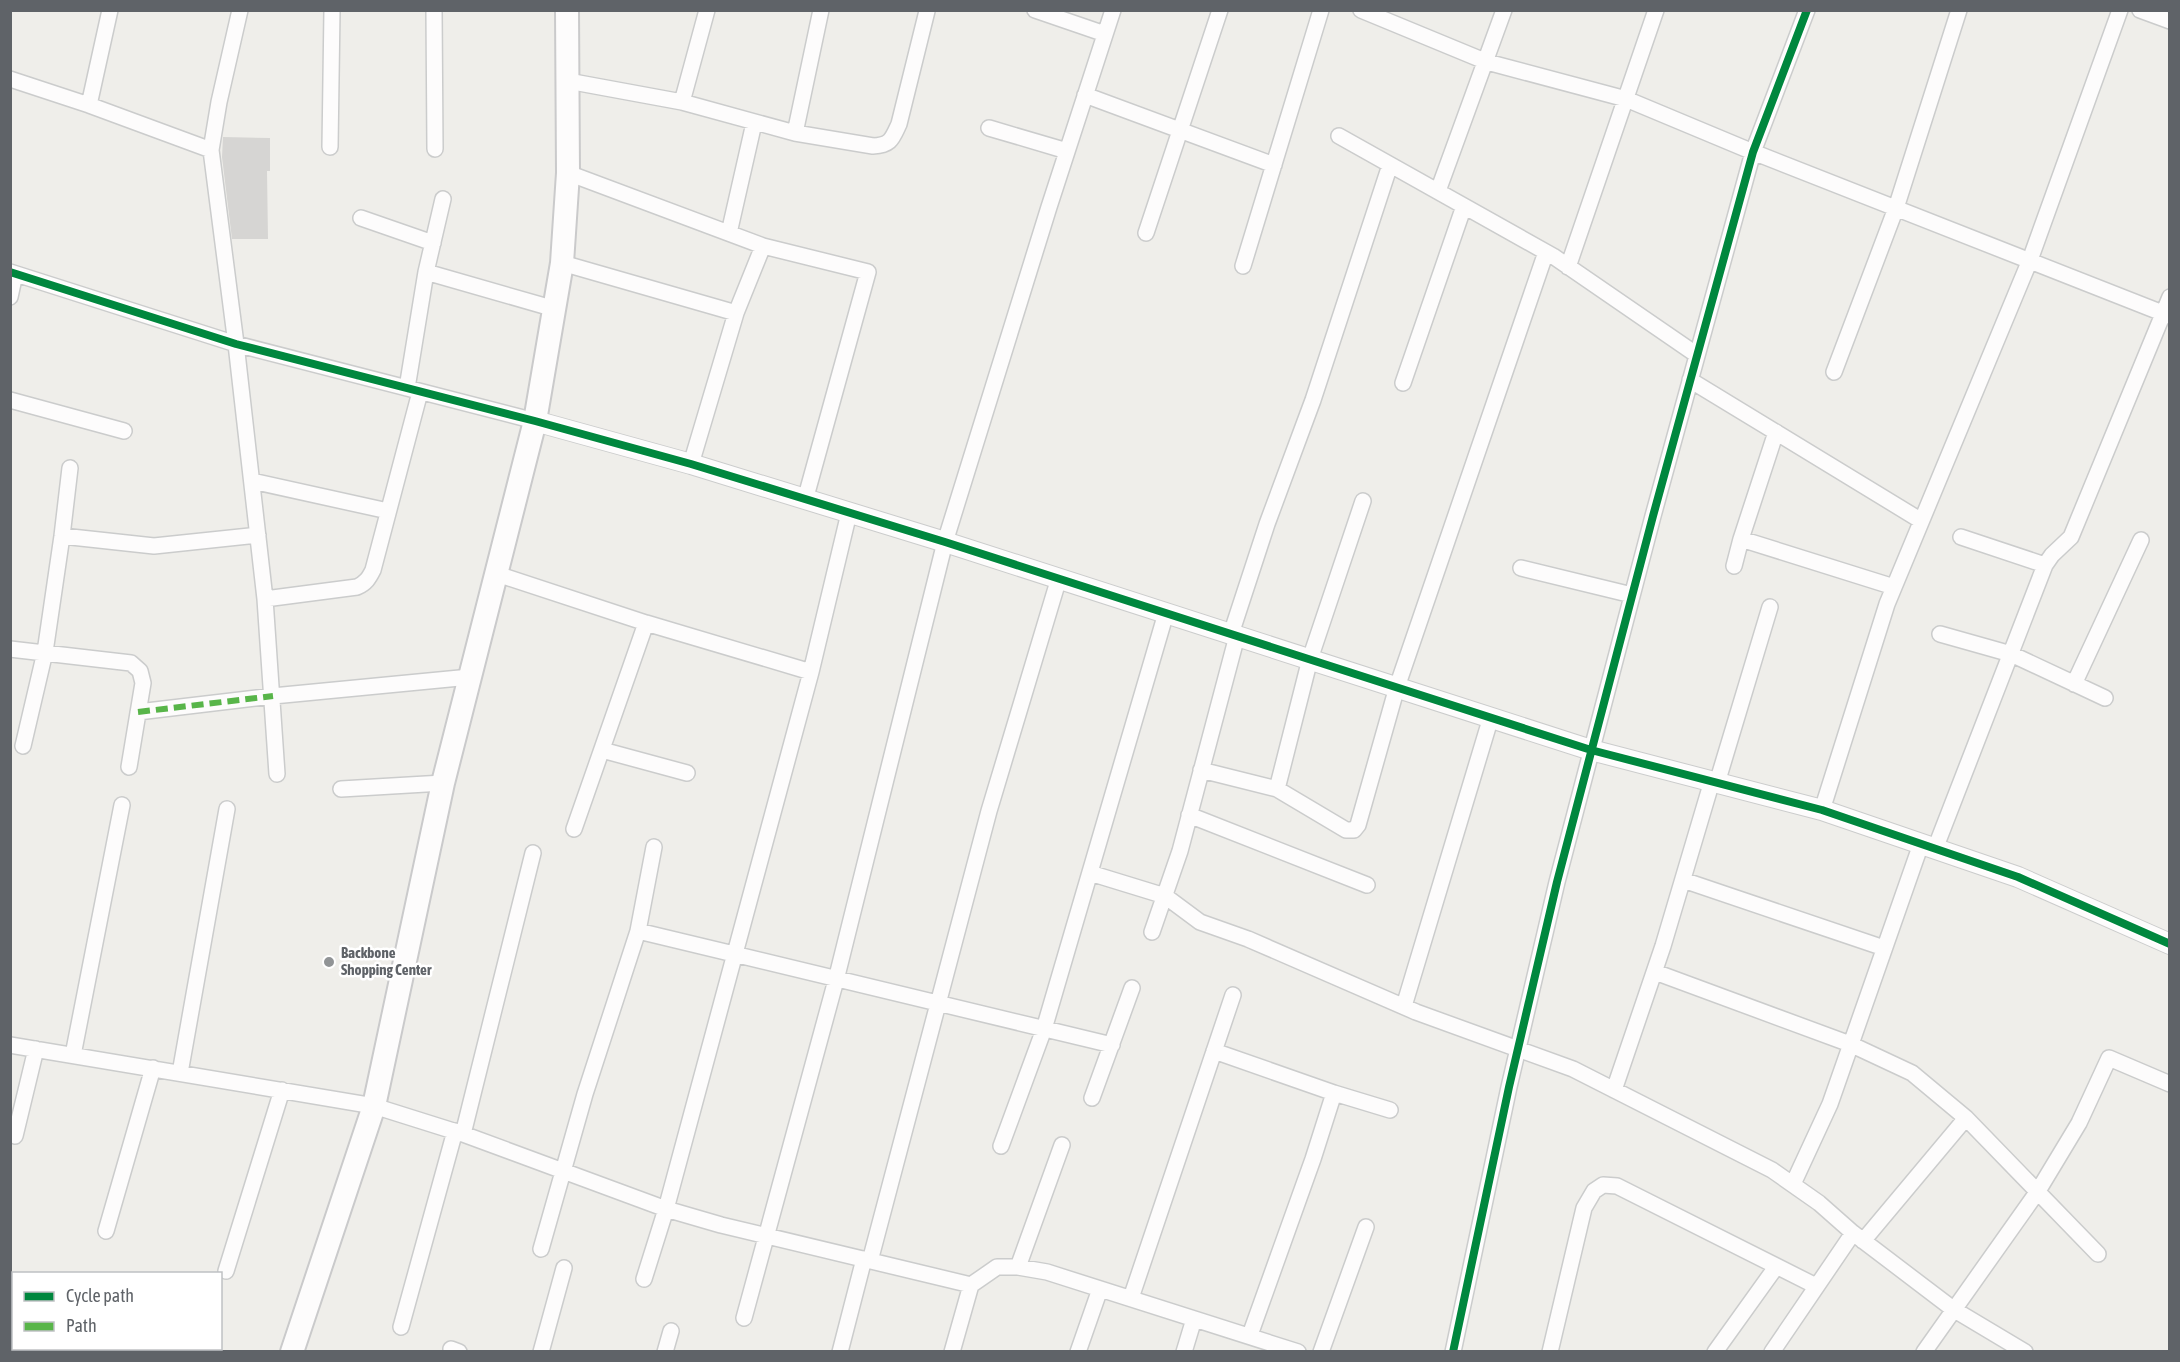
<svg xmlns="http://www.w3.org/2000/svg" width="2180" height="1362" viewBox="0 0 2180 1362" font-family="'Asap Condensed',sans-serif">
<style>
.building{fill:#d6d5d3}
.lines{fill:none;stroke-linecap:round;stroke-linejoin:round}
.minor-casing{stroke:#cbcccc;stroke-width:18}
.tertiary-casing{stroke:#cbcccc;stroke-width:22}
.secondary-casing{stroke:#cacacb;stroke-width:26}
.minor{stroke:#fdfcfc;stroke-width:15}
.tertiary{stroke:#fdfcfc;stroke-width:20}
.secondary{stroke:#fdfcfc;stroke-width:22}
.quiet{stroke:#58b549;stroke-width:6;stroke-dasharray:12 6;stroke-linecap:butt}
.cycleway-casing{stroke:#fff;stroke-width:11}
.cycleway{stroke:#00873e;stroke-width:8}
.poi-dot{fill:#919496;stroke:#fff;stroke-width:2}
.labels{text-anchor:middle;stroke-width:5;stroke-linejoin:round;paint-order:stroke}
.poi-label{font-size:15px;font-weight:bold;fill:#5f6368;stroke:#fff;text-anchor:start}
</style>
<rect width="100%" height="100%" fill="#efeeea"/>
<path class="building" d="M223 137 270 138V171H267L268 239H232L222 157Z"/>
<g class="lines">
<g class="minor-casing">
<path id="minor" d="M240 10 219 102 211 150 236 344 265 599 277 774
M434 10 435 149
M1035 10 1105 34
M1361 10 1487 62 1626 99 1753 152 2170 316
M2140 10 2170 21
M10 79 89 105 211 150
M568 81 682 102 795 133 873 146C891 145 892 139 899 124L927 11
M1085 95 1274 165
M682 102 707 10
M89 105 110 10
M989 128 1067 151
M795 133 821 10
M1339 136 1553 256 1697 355
M330 147 332 10
M568 173 763 246 868 272 805 500
M1438 191 1504 10
M361 218 433 243
M729 233 754 123
M1146 233 1220 10
M562 263 736 313
M1243 266 1321 10
M1568 267 1656 10
M10 272 236 344 535 421
M426 272 555 309
M10 297 15 274
M1834 372 1896 208 1959 10
M1690 380 1920 520
M1403 383 1464 206
M407 388 426 272 443 199
M10 400 124 431
M691 464 736 313 763 246
M252 481 388 511
M62 536 154 546 258 535
M1961 537 2045 565
M1741 539 1894 587
M1734 566 1741 539 1776 432
M1521 568 1632 595
M497 574 646 623 811 672
M265 599 357 587C366 583 369 578 373 570L420 392
M1231 634 1267 524 1313 400 1390 165
M1940 634 2011 654 2105 698
M10 649 131 663 140 671 143 683 129 767
M2074 684 2141 540
M138 712 273 696 470 677
M23 746 45 652 62 536 70 468
M602 750 687 773
M1201 770 1277 789 1346 830H1354L1358 825 1397 687 1546 252
M1717 783 1770 607
M341 789 443 783
M1277 789 1310 659 1363 501
M1822 810 1887 604 2030 260 2120 10
M1189 815 1367 885
M574 829 646 623
M1935 849 2045 565 2052 555 2071 537 2170 297
M1090 873 1165 896 1200 922 1248 939 1416 1012 1573 1069 1772 1170 1819 1203 1853 1233 1953 1309 2025 1352
M1683 880 1884 948
M638 931 1112 1045
M1152 932 1180 851 1237 636
M1655 972 1850 1044 1912 1073 1966 1118 2098 1254
M1404 1006 1491 717
M10 1045 374 1106 463 1134 666 1209 721 1225 971 1285
M1214 1051 1334 1093 1313 1159 1250 1335
M73 1055 122 805
M180 1073 227 809
M1614 1090 1663 946 1712 781
M1334 1093 1390 1110
M1092 1098 1132 988
M463 1134 533 853
M15 1136 36 1049
M1001 1146 1044 1029 1166 613
M1793 1184 1830 1104 1921 844
M106 1231 153 1068
M1863 1241 1966 1118
M541 1249 585 1094 638 931 654 847
M870 1261 989 811 1059 578
M1018 1267 1062 1145
M226 1271 282 1090
M644 1279 666 1209 811 672 849 513
M10 1297 14 1299
M1131 1298 1233 995
M744 1318 836 980 945 542 1049 207 1113 10
M401 1327 455 1131
M178 1348 185 1352
M451 1349 459 1352
M60 1352 61 1348
M165 1352 166 1348
M541 1352 564 1268
M665 1352 671 1331
M840 1352 864 1259
M952 1352 971 1285 997 1267H1018L1047 1272 1298 1352
M1078 1352 1100 1289
M1184 1352 1194 1319
M1321 1352 1366 1227
M1453 1352 1509 1087 1557 882 1653 516 1753 152 1807 10
M1550 1352 1584 1208 1594 1191 1603 1185 1617 1186 1816 1286
M1715 1352 1776 1267
M1772 1352 1853 1233
M1924 1352 2038 1191 2079 1123 2109 1058 2170 1084"/>
</g>
<g class="tertiary-casing">
<path id="tertiary" d="M535 421 691 464 945 542 1591 750 1822 810 2018 877 2170 944"/>
</g>
<g class="secondary-casing">
<path id="secondary" d="M292 1352 374 1106 443 783 535 421 562 263 568 173 567 10"/>
</g>
<use href="#minor" class="minor"/>
<use href="#tertiary" class="tertiary"/>
<use href="#secondary" class="secondary"/>
<path class="quiet" d="M138 712 273 696"/>
<g class="cycleway-casing">
<path id="cycleway" d="M10 272 236 344 535 421 691 464 945 542 1591 750 1822 810 2018 877 2170 944
M1453 1352 1509 1087 1557 882 1653 516 1753 152 1807 10"/>
</g>
<use href="#cycleway" class="cycleway"/>
</g>
<circle class="poi-dot" cx="329" cy="962" r="6"/>
<g class="labels">
<g class="poi-label">
<text x="341" y="958">Backbone<tspan x="341" dy="17">Shopping Center</tspan></text>
</g>
</g>
<rect width="2180" height="1362" fill="none" stroke="#5f6368" stroke-width="24"/>
<rect x="12" y="1272" width="210" height="78" fill="#ffffff" stroke="#bfc1c3" stroke-width="1.5"/>
<rect x="24" y="1292" width="30" height="9" fill="#00873e" stroke="#bfc1c3" stroke-width="1.5"/>
<text x="66" y="1302" font-size="18" fill="#5f6368">Cycle path</text>
<rect x="24" y="1322" width="30" height="9" fill="#58b549" stroke="#bfc1c3" stroke-width="1.5"/>
<text x="66" y="1332" font-size="18" fill="#5f6368">Path</text>
</svg>
